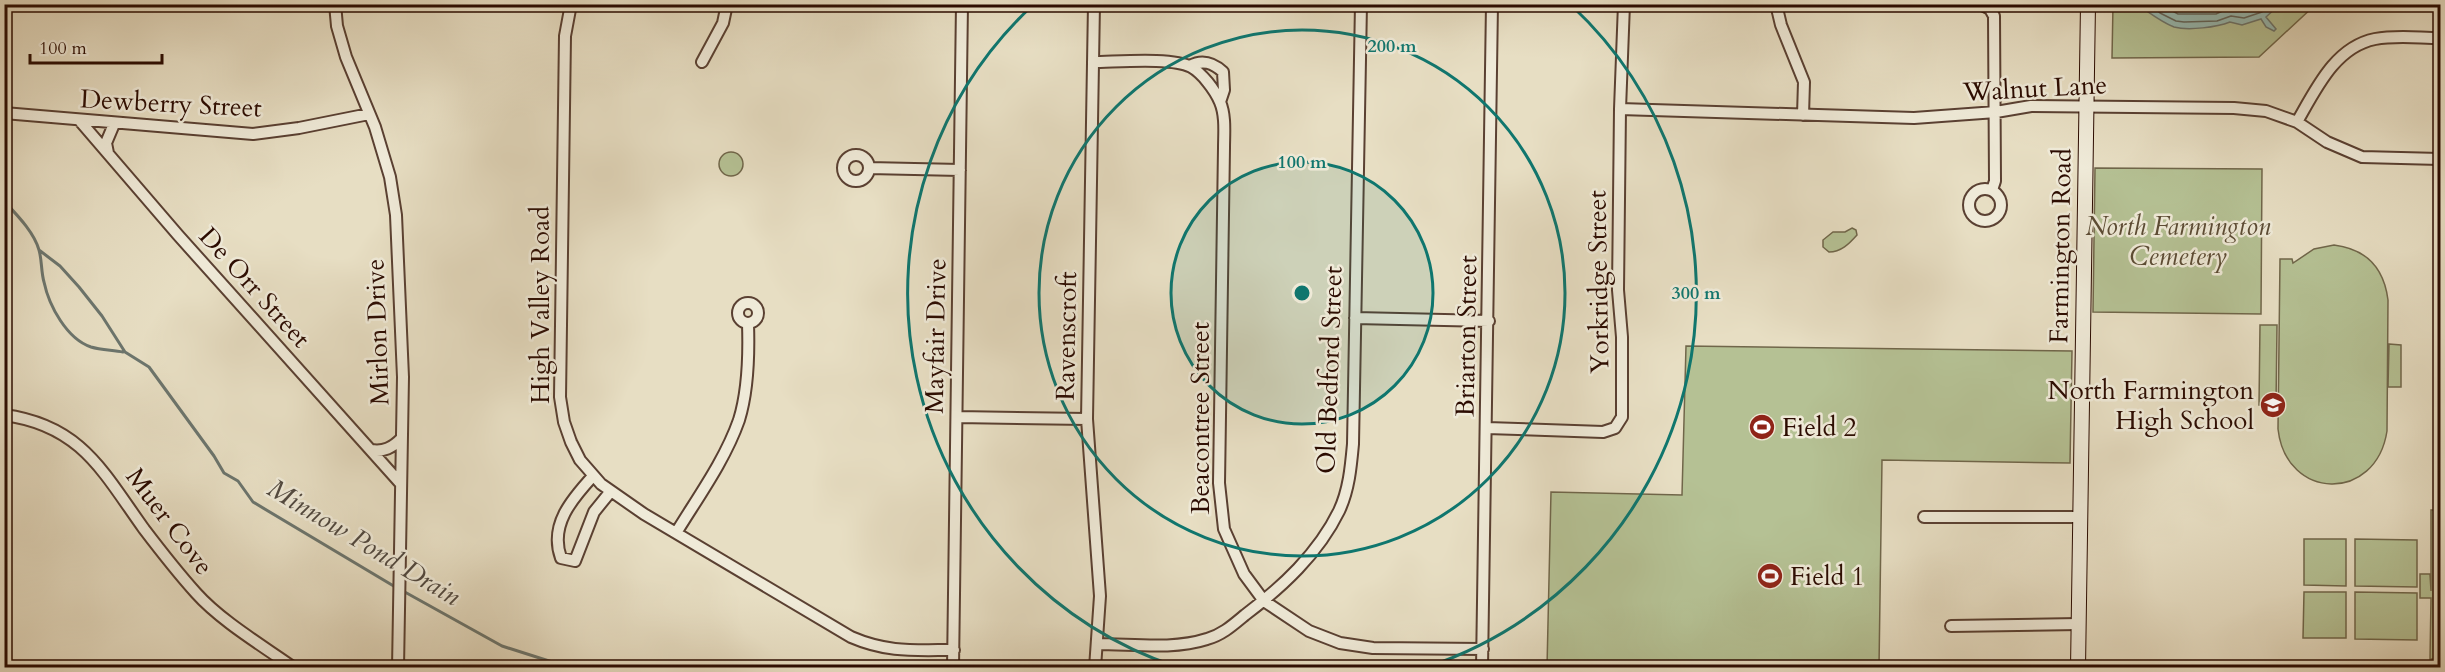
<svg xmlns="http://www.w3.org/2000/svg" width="2445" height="672" viewBox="0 0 2445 672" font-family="Cardo,serif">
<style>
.green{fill:#b5c194;stroke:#70664a;stroke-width:1.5}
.water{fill:#97bcb5;stroke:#6c756d;stroke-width:1.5}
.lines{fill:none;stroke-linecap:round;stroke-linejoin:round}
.shore{stroke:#61645b;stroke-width:1.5}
.stream{stroke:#6c756d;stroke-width:3}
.street-casing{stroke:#5a4032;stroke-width:14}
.secondary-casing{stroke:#2b0b01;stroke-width:16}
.street{stroke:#efead8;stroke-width:10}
.secondary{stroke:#efead8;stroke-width:14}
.ring{fill:none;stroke:#0f766e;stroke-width:3}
.labels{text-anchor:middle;stroke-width:5;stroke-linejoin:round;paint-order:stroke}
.street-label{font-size:26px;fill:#2b0b01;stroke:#efead8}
.park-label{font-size:26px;font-style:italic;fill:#5b4b34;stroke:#efead8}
.poi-label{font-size:26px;fill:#2b0b01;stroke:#efead8;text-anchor:start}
.water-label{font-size:27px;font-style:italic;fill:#514940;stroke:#efead8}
.centre{fill:#0f766e;stroke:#efead8;stroke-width:3}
.ring-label{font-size:18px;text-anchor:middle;font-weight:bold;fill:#0f766e;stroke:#efead8;stroke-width:5;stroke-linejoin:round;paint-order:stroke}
</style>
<rect width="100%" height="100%" fill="#e7dec3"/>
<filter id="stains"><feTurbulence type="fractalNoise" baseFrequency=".00333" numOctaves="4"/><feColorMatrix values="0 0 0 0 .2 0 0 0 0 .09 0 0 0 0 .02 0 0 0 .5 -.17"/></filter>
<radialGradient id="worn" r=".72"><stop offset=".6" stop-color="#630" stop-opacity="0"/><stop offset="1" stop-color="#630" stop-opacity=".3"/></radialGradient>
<path class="green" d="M2113 5H2315L2259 57 2112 58Z
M719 164a12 12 0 1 1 24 0a12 12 0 1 1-24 0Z
M2095 168 2262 169 2261 314 2093 312Z
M1852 228 1856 230 1857 235C1849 244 1841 252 1829 252L1823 247V240L1833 232H1845Z
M2334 245C2366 249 2384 268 2388 300L2387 431C2376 503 2286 501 2278 429L2280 259H2292L2293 263 2314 249Z
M2260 325H2277L2276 405H2259Z
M2389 344 2401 345V387H2388Z
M1686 346 2072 351 2070 463 1882 460 1879 667H1547L1551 492 1682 495Z
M2431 510H2440V659H2430L2431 598H2420V574H2430L2431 591Z
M2304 539H2346V586L2304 585Z
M2355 539 2417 540V587L2355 586Z
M2304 592H2346V638H2303Z
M2355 592 2417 593V640L2355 639Z"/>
<path class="water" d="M2138 5H2279L2266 17 2276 29 2274 31 2266 27 2261 19 2242 25 2230 22C2217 27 2189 31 2174 27 2161 22 2150 13 2138 5Z"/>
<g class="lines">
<path class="shore" d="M2148 4 2160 13 2176 21 2184 22 2217 21 2231 16 2244 18 2262 12 2270 4
M2160 4 2178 14H2216L2229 8 2243 10 2260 4"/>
<path class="stream" d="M4 201C17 215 34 232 39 250 42 260 41 272 44 282 49 306 67 339 91 347 101 350 113 350 123 352
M39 250 60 266 79 287 102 316 125 352 149 367 214 456 224 473 238 481 253 502 397 588
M403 591 502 646 571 668"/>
<g class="street-casing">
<path id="street" d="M335 4 337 26 346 57 375 127 390 177 396 215 403 377 398 668
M571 4 565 36 560 397 564 422 571 442 580 460 601 484 644 514 851 637C888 653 915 650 954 650
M1094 4 1087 419 1100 596 1095 668
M1776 4 1781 25 1804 82 1803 115
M1980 4 1990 9 1994 16 1995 181 1992 190
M702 62 723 23 727 4
M1093 62C1116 62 1173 57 1191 67 1202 73 1215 90 1220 102 1226 116 1224 134 1224 148L1219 483 1224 529 1244 574 1264 601 1309 631 1340 643 1373 648 1483 649
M1190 66C1203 59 1213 63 1223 72L1224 90 1220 102
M1620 109 1914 118 1996 112 2031 106 2234 108 2266 111 2297 122 2327 142 2362 157 2440 159
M4 113 253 134 299 128 369 114
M80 121 178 235 401 484
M2297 122C2316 89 2335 47 2375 39 2396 35 2419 38 2440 38
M108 153 106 143 114 124
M843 168a13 13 0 1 1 26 0a13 13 0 1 1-26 0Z
M869 168 960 170
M1969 205a16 16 0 1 1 32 0a16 16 0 1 1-32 0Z
M738 313a10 10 0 1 1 20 0a10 10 0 1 1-20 0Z
M1355 318 1489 321
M4 415C81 425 103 472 144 529 160 550 178 573 196 593 221 621 263 646 294 668
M957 417 1087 419
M1487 428 1603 432 1615 428 1622 417V337L1618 290 1620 109 1624 4
M371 450C384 452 392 448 402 438
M593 476C572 499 549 525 561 558L575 561 594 512 611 491
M1924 517H2081
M676 533C698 497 725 460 739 420 748 391 749 354 748 324
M1951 626 2079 624
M1097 644C1133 644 1173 650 1207 639 1222 635 1233 625 1245 615 1282 587 1318 554 1339 511 1349 490 1351 466 1353 444L1361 4
M953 668 962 4
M1482 668 1492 4"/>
</g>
<g class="secondary-casing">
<path id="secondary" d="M2078 668 2088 4"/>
</g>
<use href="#street" class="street"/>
<use href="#secondary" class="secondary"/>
</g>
<circle cx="1302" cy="293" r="131" fill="#0f766e" fill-opacity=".12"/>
<g class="ring">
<circle cx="1302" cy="293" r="131"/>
<circle cx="1302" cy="293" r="263"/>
<path d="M1177 667A394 394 0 0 1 1033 5M1571 5A394 394 0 0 1 1427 667"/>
</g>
<defs>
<g id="school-disc" transform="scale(1.35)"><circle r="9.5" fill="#8f2418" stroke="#efead8"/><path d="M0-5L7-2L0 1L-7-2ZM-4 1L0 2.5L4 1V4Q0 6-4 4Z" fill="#fff"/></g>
<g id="stadium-disc" transform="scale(1.35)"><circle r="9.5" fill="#8f2418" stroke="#efead8"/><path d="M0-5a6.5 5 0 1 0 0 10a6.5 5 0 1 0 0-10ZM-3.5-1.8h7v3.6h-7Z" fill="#fff"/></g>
</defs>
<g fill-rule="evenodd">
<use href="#school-disc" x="2273" y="405"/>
<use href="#stadium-disc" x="1762" y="427"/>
<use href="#stadium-disc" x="1770" y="576"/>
</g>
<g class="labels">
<g class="street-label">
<text transform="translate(2035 88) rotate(-3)" y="9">Walnut Lane</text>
<text transform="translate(171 103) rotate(3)" y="9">Dewberry Street</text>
<text transform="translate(2060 246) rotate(-89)" y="9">Farmington Road</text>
<text transform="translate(1598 282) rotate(-91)" y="9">Yorkridge Street</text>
<text transform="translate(255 287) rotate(48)" y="9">De Orr Street</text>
<text transform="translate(540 305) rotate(-90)" y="9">High Valley Road</text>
<text transform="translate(377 332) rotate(-92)" y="9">Mirlon Drive</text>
<text transform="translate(935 336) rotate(-89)" y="9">Mayfair Drive</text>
<text transform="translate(1066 336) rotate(-89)" y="9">Ravenscroft</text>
<text transform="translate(1466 336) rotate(-89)" y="9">Briarton Street</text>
<text transform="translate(1329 370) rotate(-88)" y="9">Old Bedford Street</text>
<text transform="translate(1200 418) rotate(-90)" y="9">Beacontree Street</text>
<text transform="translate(170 521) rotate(53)" y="9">Muer Cove</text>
</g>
<g class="park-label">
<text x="2178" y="235">North Farmington<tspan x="2178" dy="30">Cemetery</tspan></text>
</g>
<g class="poi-label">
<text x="2254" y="399" text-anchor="end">North Farmington<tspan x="2254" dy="30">High School</tspan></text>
<text x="1782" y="436">Field 2</text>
<text x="1790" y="585">Field 1</text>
</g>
<g class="water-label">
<text transform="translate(364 542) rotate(31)" y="9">Minnow Pond Drain</text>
</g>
</g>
<circle cx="1302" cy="293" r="9" class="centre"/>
<g class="ring-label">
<text x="1392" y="52">200 m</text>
<text x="1302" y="168">100 m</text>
<text x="1696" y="299">300 m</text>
</g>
<rect width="2445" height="672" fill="none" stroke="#e7dec3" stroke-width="24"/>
<rect x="6" y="6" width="2433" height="660" fill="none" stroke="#2b0b01" stroke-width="3"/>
<rect x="12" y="12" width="2421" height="648" fill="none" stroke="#2b0b01" stroke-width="1.5"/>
<path d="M30 54v9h132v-9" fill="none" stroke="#2b0b01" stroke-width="3"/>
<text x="39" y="54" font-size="18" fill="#2b0b01" stroke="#efead8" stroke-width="4.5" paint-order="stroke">100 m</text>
<rect width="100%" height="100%" filter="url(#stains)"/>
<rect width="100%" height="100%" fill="url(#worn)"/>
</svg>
